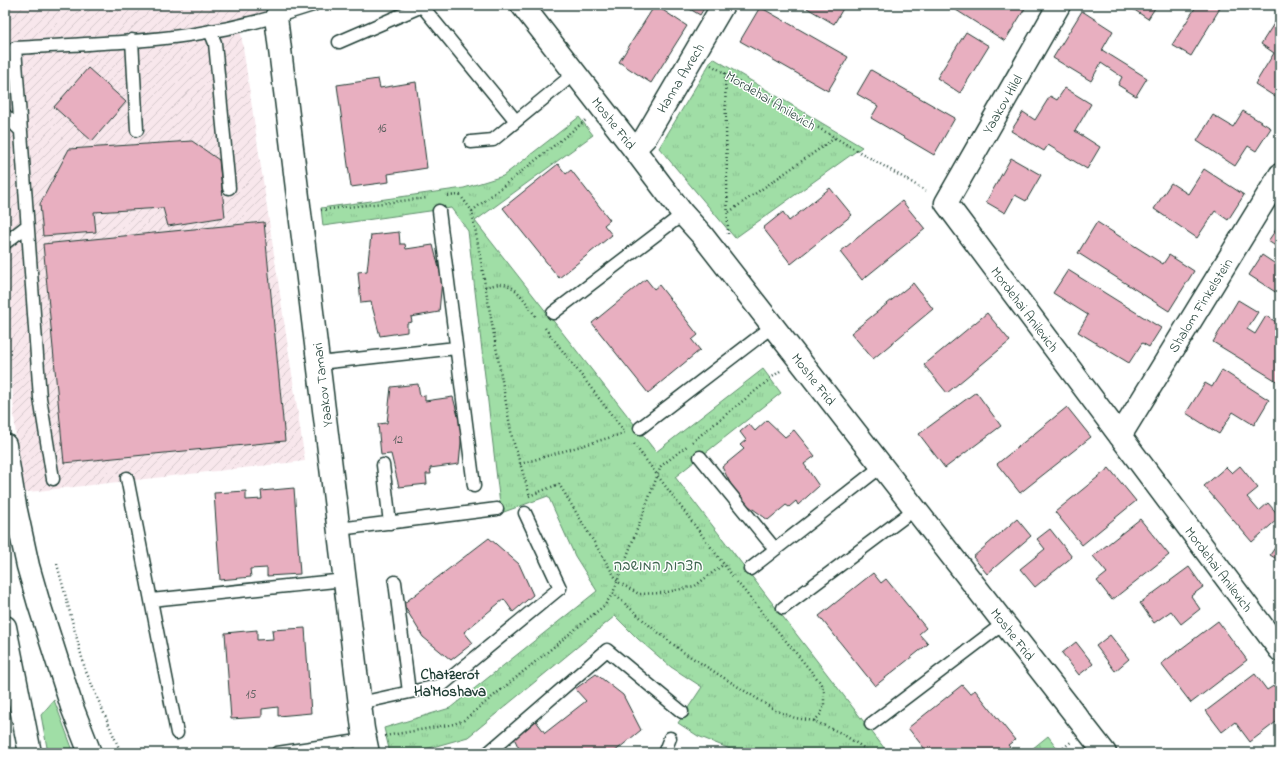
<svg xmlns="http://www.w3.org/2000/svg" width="1285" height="758" viewBox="0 0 1285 758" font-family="'Indie Flower','Playpen Sans Hebrew',sans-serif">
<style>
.industrial{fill:url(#industrial-furrows)}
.grass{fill:#a0dea6;stroke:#608e6d}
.park{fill:url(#park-tufts);stroke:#608e6d}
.building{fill:#e8afc0;stroke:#1f3d34}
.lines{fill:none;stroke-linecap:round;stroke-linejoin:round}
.service-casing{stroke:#1f3d34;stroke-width:15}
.minor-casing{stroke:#1f3d34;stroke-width:25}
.tertiary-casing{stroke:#1f3d34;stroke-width:25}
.primary-casing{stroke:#1f3d34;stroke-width:25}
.path{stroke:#1f3d34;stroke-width:2.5;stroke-dasharray:1 3;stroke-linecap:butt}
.service{stroke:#fff;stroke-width:12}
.minor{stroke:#fff;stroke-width:22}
.tertiary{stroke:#fff;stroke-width:22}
.primary{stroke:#fff;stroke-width:22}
.labels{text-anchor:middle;stroke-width:3;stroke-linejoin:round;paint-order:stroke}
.number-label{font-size:12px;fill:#515a57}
.street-label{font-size:14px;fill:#1f3d34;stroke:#fff}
.park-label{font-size:14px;fill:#3f6550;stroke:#fff}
.neighbourhood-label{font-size:15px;font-weight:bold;fill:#1f3d34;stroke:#fff}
</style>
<defs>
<pattern id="industrial-furrows" width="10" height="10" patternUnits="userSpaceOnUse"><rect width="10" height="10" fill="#f8e7ec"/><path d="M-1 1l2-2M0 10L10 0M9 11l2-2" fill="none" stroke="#d4c7cb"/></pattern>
<pattern id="park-tufts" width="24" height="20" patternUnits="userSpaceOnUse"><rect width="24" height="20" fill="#a0dea6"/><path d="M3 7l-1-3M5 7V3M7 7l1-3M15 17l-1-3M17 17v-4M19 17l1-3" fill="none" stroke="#89bf90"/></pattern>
</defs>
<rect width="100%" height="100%" fill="#fff"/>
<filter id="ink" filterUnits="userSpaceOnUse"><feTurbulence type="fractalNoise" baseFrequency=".025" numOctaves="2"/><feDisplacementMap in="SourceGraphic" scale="8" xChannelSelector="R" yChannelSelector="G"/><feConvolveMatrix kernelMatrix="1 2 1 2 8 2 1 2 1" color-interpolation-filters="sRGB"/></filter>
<g filter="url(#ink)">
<path class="industrial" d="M5 5H284L240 27 305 461 20 493 5 290Z"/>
<path class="grass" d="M54 700 74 753H48L41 715Z"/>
<path class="park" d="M713 58 862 147 735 238 659 148Z
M579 117 593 135 475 221 656 452 763 369 781 393 675 477 888 753H740L698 736 678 723 702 687 671 667 638 639 615 616 468 737 412 753H390L384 728 450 708 597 591 575 556 548 496 501 513 468 231 451 208 323 226 321 208 464 188 503 176Z
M1048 736 1061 753H1027Z"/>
<path class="building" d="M655 5 687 26 651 83 619 62Z
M683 5H706L700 15Z
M809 5H845L834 24 807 8Z
M959 5H1027L1005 41 956 10Z
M1127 5H1157L1148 19Z
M1197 5H1222L1191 56 1172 45Z
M760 7 848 57 828 91 740 41Z
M1082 11 1113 31 1102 50 1147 78 1136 96 1118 85 1122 77 1101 63 1091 81 1053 58Z
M1275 22 1280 25V93L1277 98 1255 84 1274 53 1261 44Z
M966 32 989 46 960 93 937 78Z
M88 68 126 102 92 141 54 107Z
M871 70 955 118 934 155 871 118 878 106 857 94Z
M378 79 380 88 416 82 427 168 388 174 389 182 351 187 337 85Z
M1065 88 1091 104 1075 131 1100 147 1087 169 1048 145 1044 151 1011 131 1023 112 1035 120 1050 96 1057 100Z
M1243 111 1271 128 1256 151 1248 146 1235 166 1197 141 1213 115 1233 127Z
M192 141 219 160 225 217 168 226 163 208 94 212 96 232 43 236 40 204 69 149Z
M1011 158 1041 175 1026 201 1015 195 1005 213 986 202Z
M558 164 566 174 571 170 610 220 604 225 612 235 559 278 503 208Z
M1204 169 1244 195 1228 220 1215 211 1197 238 1154 209 1171 183 1188 194Z
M830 188 852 215 791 264 763 228 783 212 789 221Z
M902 201 925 229 862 280 840 252Z
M264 222 285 441 64 463 43 244Z
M1097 222 1163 264 1169 255 1194 271 1169 311 1078 253Z
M1280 224V249L1268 241Z
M399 232 400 244H405L406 249 433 245 442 280 439 312 411 317 412 322 407 323V332L380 336 371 302 361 303 358 272 367 271 371 235Z
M1262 255 1277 265 1280 260V295L1249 275Z
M1068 270 1161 328 1149 347 1142 343 1129 363 1078 332 1088 315 1053 293Z
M646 279 654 289 659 285 698 335 692 340 700 350 648 393 592 323Z
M913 283 933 309 873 359 851 333Z
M1238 300 1258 312 1247 329 1255 334 1266 316 1280 324V383L1213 342Z
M987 313 1010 341 947 393 924 365Z
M1222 370 1269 400 1254 425 1233 412 1219 434 1186 413 1205 383 1212 387Z
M418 384 420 396 425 395V401L453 397 462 432 459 464 430 468 431 474H426L427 484 399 487 391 454 381 455 378 424 387 423 391 387Z
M976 392 1001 426 945 468 919 434Z
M1067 407 1091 437 1020 493 997 464Z
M767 420 785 437 794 430 815 456 804 464 819 486 798 505 796 501 789 507 786 505 768 520 738 498 722 467 744 449 740 445 746 440 740 432 749 424 755 431Z
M1240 466 1258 488 1247 497 1259 511 1268 503 1280 517 1252 542 1204 486 1226 467 1232 473Z
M1109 468 1136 501 1082 545 1055 512Z
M294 488 300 574 267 576V568L250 569 251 577 220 580 214 493 246 491V500L262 499 261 491Z
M1017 519 1031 536 987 574 973 557Z
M1140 519 1169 555 1112 600 1097 581 1107 573 1093 556Z
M1050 529 1072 557 1035 587 1020 569 1045 549 1037 539Z
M489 538 519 564 533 595 513 612 504 599 464 632 473 643 451 660 423 637 403 604Z
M1280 540V561L1270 555Z
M1189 567 1203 587 1191 596 1200 609 1181 624 1171 611 1154 623 1140 603Z
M873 573 881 583 886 579 926 628 919 634 928 644 875 686 819 616Z
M1218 621 1247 660 1191 703 1161 664Z
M305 628 311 713 278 716V707L262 709V717L231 719 225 633 257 630V640L273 639 272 630Z
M1110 635 1129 659 1115 671 1096 646Z
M1076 642 1093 664 1079 675 1062 653Z
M596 674 623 695 641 730 613 753H521L514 738 536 721 545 733 586 701 575 689Z
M1255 674 1267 690 1275 685 1280 692V719L1250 742 1235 722 1222 732 1206 711Z
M962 685 970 694 975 690 1015 740 1008 745 1015 753H928L908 728Z"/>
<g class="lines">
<g class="service-casing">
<path id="service" d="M210 31 215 43 229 188
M132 40 137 130
M339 42 422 6 516 121
M5 115 21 131
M471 142 493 140 575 73
M439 211 474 486
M5 243 27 226
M553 313 683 214
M319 363 456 348
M640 428 773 326
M700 457 775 549
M383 465 390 523
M127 478 177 733
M53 479 40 398 15 48C75 44 136 43 195 34 235 28 275 18 313 5
M339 529 497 509
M750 569 882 466
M395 582 409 692
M151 600 345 580
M783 608 915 509
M360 703 442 685 560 588 525 513
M871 724 1004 623
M277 753 365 740
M488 753 607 650 682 712
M664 753 670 738"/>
</g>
<g class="minor-casing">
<path id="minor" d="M723 5 645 138 634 149 683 214 702 235 1105 753
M1059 5 946 203 1280 650
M276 17 363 729 368 753
M1120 436 1280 175"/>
</g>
<g class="tertiary-casing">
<path id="tertiary" d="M522 5 634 149"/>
</g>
<g class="primary-casing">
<path id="primary" d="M5 445 15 506 28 566 39 604 72 707 90 753
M5 627 30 753"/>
</g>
<path class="path" d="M711 65 928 192
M725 73 728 234
M448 196 460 195 472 211 512 437 530 496
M321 210 427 198
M472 211 586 120
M729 212 835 138
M485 287C492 286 501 282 507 285 520 290 528 306 536 317
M545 328 624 431
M692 442 780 371
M634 444 734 578
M520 464 625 433
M529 496 559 484 618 582 639 594 663 593 695 586 724 564
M57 564 85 669 121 753
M737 582 820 682 824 691V705L821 714 814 721
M613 593 650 626 683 652 775 710 795 718 814 721 841 733 864 748 869 753
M385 736 454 724 464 720 605 605 613 593 661 466 687 446
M1057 753 1071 742"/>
<use href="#service" class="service"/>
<use href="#minor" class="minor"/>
<use href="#tertiary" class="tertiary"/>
<use href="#primary" class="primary"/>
</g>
</g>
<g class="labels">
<g class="number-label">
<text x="382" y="132">16</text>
<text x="398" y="443">12</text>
<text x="251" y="698">15</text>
</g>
<g class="street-label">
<text transform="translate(680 78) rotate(-59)" y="5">Hanna Avrech</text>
<text transform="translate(771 100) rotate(31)" y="5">Mordehai Anilevich</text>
<text transform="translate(1002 104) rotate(-60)" y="5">Yaakov Hilel</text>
<text transform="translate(614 123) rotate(52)" y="5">Moshe Frid</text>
<text transform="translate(1200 305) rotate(-58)" y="5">Shalom Finkelstein</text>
<text transform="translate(1025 309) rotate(53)" y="5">Mordehai Anilevich</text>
<text transform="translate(814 379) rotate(52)" y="5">Moshe Frid</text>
<text transform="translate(322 385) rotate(-97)" y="5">Yaakov Tamari</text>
<text transform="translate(1219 569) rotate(53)" y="5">Mordehai Anilevich</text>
<text transform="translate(1013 634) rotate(52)" y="5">Moshe Frid</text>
</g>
<g class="park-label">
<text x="658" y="570">חצרות המושבה</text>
</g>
<g class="neighbourhood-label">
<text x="450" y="679">Chatzerot<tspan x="450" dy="17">Ha'Moshava</tspan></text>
</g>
</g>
<rect width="1285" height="758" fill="none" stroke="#fff" stroke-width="20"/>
<rect x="10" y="10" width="1265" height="738" fill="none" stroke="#1f3d34" stroke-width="1.5" filter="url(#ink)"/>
</svg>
